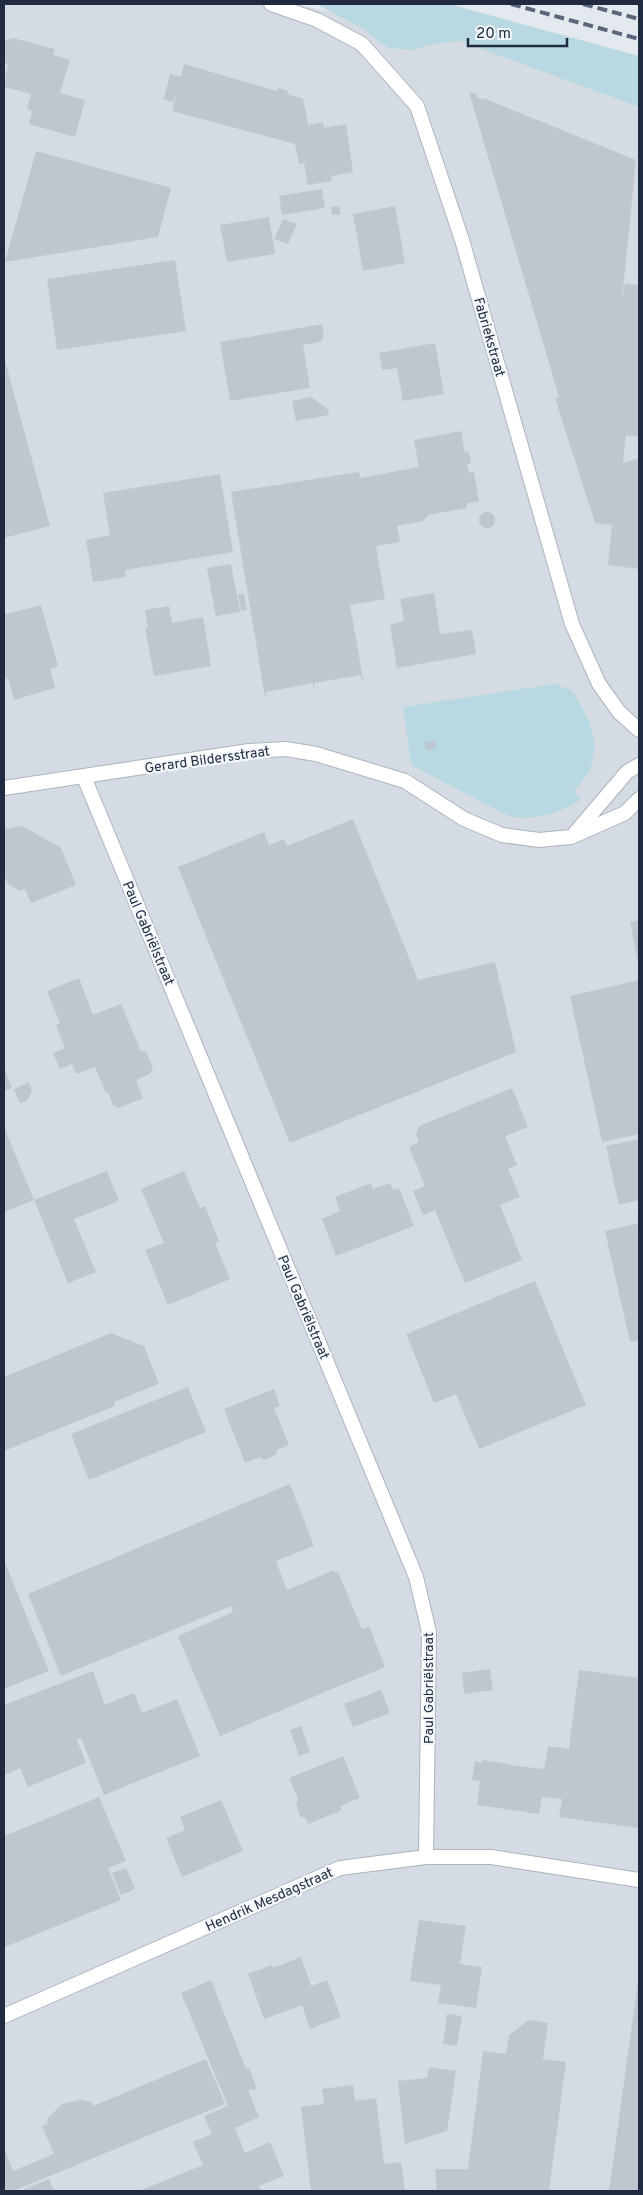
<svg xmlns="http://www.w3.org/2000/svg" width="643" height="2195" viewBox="0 0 643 2195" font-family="Overpass,sans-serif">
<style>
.built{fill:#d4dbe2}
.green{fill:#b9d9e2}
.building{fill:#bec7d0}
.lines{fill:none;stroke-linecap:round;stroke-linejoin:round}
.minor-casing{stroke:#acb4be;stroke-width:16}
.minor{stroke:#fff;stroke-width:14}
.rail{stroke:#5b667d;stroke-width:4;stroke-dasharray:10 5;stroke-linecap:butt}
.labels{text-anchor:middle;stroke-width:4.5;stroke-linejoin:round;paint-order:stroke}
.street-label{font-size:14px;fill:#202b42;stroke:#f4f7fa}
</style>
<rect width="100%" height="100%" fill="#e3e9ee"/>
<path class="built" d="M4 4H293L639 75V2191H4Z"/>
<path class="green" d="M316 4H449L639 56V107L460 41 433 44 413 50 390 48 380 43 364 29Z
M555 684 573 691 589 721 593 734 595 748 590 771 574 792 582 799C559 814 538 820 511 817L411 765 403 707Z"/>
<path class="building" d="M13 38 55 49 53 55 70 60 60 93 85 100 75 137 29 124 32 111 27 109 31 94 4 87 8 64 4 62V41Z
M184 64 277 91 278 88 288 91 287 93 290 95 303 99 308 125 323 122 324 128 346 124 353 172 331 176 332 181 308 185 304 163 299 164 295 144 172 111 177 92 173 102 164 99 170 74 181 77Z
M469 92 478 95 477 98 483 99V98L636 160 622 301 625 284 639 285V437L626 435 623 463 639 458V569L608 565 612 525 595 523 555 398 559 397Z
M36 151 171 188 158 237 5 262Z
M322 189 325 208 282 215 279 196Z
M339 206 341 214 332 215 331 207Z
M395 206 405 263 363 271 353 214Z
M269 217 275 254 227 262 220 225Z
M283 219 297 224 288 244 274 239Z
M175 260 186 331 57 350 47 279Z
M322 324 324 336 320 342 303 345 310 388 230 401 220 342Z
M435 343 444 394 403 401 397 368 382 370 379 353Z
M4 357 50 526 4 538Z
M311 397 328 409 329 415 296 421 292 401Z
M461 431 465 453 469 452 471 463 467 464 469 473 474 472 479 501 466 504 467 508 428 515 423 521 397 526 400 542 376 546 385 599 350 605 363 679H361V675L314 683 315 687 313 688V683L266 692 267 696 265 697 231 492 359 472 360 478 419 467 414 440Z
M220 474 233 552 125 570 126 577 93 582 86 540 110 535 103 493Z
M479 520a8 8 0 1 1 16 0a8 8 0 1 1-16 0Z
M231 564 240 612 216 616 207 568Z
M434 593 440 634 472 630 476 654 397 668 390 625 404 621 400 599Z
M238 594H244L247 610 241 611Z
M41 605 58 666 50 669 55 688 14 700 8 678 5 680 4 676V612L7 614Z
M169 606 172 623 203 617 211 666 154 676 145 628 148 627 145 610Z
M435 741 436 748 426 750 425 742Z
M353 819 418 980 495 962 516 1052 290 1143 178 867 264 832 269 845 284 839 287 846Z
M22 826 61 848 76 885 31 903 25 889 20 891 8 884 6 879H4V829Z
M639 920V962H638L630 922Z
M79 978 93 1015 121 1004 141 1051 146 1052 153 1068 150 1074 136 1080 143 1098 119 1108 113 1105 108 1092 106 1093 95 1067 76 1074 72 1064 60 1069 53 1053 65 1048 56 1025 60 1023 47 991Z
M639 980V1134L602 1142 570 996Z
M4 1068 12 1088 4 1091Z
M29 1082 32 1091 27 1101 20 1103 14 1089Z
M512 1088 528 1127 505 1136 517 1165 508 1169 520 1197 500 1205 522 1260 465 1283 435 1210 423 1215 413 1191 425 1186 409 1147 419 1142 416 1135 419 1126Z
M4 1127 34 1200 4 1212Z
M639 1139V1200L619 1205 606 1146Z
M107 1171 119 1201 74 1219 96 1272 68 1283 34 1200Z
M184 1171 200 1208 205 1206 219 1241 215 1243 230 1279 168 1305 145 1250 164 1243 141 1189Z
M371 1183 373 1189 390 1183 393 1190 399 1188 414 1226 336 1256 322 1219 340 1211 335 1197Z
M639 1223V1340L630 1342 605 1231Z
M535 1281 586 1405 479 1449 456 1394 434 1403 406 1334Z
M111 1333 144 1346 159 1384 114 1402 115 1406 4 1451V1377Z
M188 1387 206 1432 89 1480 71 1434Z
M274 1389 280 1406 274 1408 289 1445 277 1450 276 1455 264 1460 260 1457 245 1463 224 1409Z
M290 1484 314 1546 276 1561 287 1590 334 1570 335 1573 338 1572 362 1629 369 1626 385 1667 220 1736 178 1636 233 1612 231 1606 61 1676 28 1594Z
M4 1560 49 1671 4 1689Z
M490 1669 493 1690 464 1694 462 1673Z
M579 1670 639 1678V1828L559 1817 562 1799 542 1797 539 1814 477 1805 480 1781 472 1780 475 1761 482 1763 483 1760 508 1764V1765L544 1769 548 1746 569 1749Z
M93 1671 105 1705 134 1693 142 1713 177 1699 200 1756 104 1795 81 1738 77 1740 86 1763 28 1787 20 1768 4 1775V1705Z
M381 1690 390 1713 353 1727 344 1704Z
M301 1726 310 1752 299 1756 290 1730Z
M343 1756 360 1798 340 1806 342 1810 308 1824 306 1819 300 1816 296 1805 298 1799 289 1778Z
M99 1797 126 1861 108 1868 121 1900 5 1947 4 1836Z
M221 1800 243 1851 182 1877 166 1838 185 1830 180 1817Z
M126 1868 135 1889 121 1895 112 1873Z
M419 1920 466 1926 460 1964 482 1967 476 2008 438 2003 441 1985 410 1981Z
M301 1957 311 1986 327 1980 341 2017 310 2029 302 2005 264 2019 248 1974 272 1965 273 1968Z
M211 1980 246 2069 249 2068 257 2089 248 2090 259 2117 235 2128 245 2153 270 2142 284 2176 259 2186 261 2191H139L203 2165 193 2142 212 2134 204 2116 228 2106 181 1993Z
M638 1981 639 2191H609Z
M447 2014 462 2016 457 2046 443 2044Z
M529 2020 548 2023 543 2059 566 2062 549 2191H437L435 2169H468L483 2051 506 2054 509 2035Z
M206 2059 225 2104 13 2191H7L4 2183V2148L13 2171 54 2154 42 2126 48 2124 47 2120 49 2117 62 2104 80 2100 91 2102 93 2106Z
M429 2067 456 2071 447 2131 405 2144 398 2081 427 2078Z
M353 2085 355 2101 376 2098 384 2164 401 2162 405 2191H311L301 2107 324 2104 322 2089Z
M49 2179 54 2191H20Z"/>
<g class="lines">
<g class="minor-casing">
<path id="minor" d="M271 4 317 20 362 44 417 106 462 240 572 624 599 684 619 712 639 730
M84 777 416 1577 429 1632 426 1857
M4 788 249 751 286 749 316 754 405 781 464 819 502 835 539 840 571 837 625 813 639 799
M575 833 627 772 639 765
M4 2016 340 1868 426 1857H491L639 1880"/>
</g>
<use href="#minor" class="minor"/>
<path class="rail" d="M511 4 639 39
M583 4 639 19"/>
</g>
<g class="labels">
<g class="street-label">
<text transform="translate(490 337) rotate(74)" y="5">Fabriekstraat</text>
<text transform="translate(207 759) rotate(-8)" y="5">Gerard Bildersstraat</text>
<text transform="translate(149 933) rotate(67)" y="5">Paul Gabriëlstraat</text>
<text transform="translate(304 1307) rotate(67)" y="5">Paul Gabriëlstraat</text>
<text transform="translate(428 1688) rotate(-90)" y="5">Paul Gabriëlstraat</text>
<text transform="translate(269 1899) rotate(-24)" y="5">Hendrik Mesdagstraat</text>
</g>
</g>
<rect width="643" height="2195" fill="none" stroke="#202b42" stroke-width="10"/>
<path d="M468 38v8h99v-8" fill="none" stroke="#202b42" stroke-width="2.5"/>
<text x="476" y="38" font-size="15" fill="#202b42" stroke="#f4f7fa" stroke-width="4" paint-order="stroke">20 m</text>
</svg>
